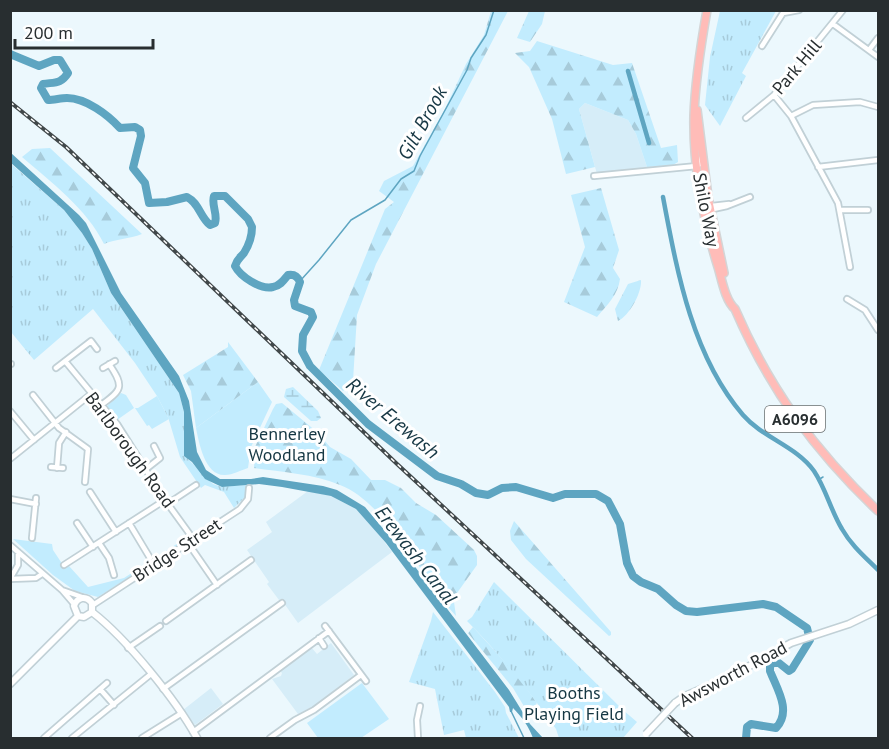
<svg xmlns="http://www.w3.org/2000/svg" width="889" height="749" viewBox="0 0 889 749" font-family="'PT Sans',sans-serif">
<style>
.built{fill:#d6edf8}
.grass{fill:#c2ecfe}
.forest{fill:url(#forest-firs)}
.wetland{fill:url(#wetland-marsh)}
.park{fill:url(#park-tufts)}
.water{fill:#5ea5c1}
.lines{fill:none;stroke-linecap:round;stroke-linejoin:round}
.stream{stroke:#5ea5c1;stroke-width:1.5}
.canal{stroke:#5ea5c1;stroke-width:4.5}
.river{stroke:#5ea5c1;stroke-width:8}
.street-casing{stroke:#c1d0d6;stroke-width:8}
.secondary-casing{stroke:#c1d0d6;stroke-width:9}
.primary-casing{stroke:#d4d5d6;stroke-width:10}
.street{stroke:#fff;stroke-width:4.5}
.secondary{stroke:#fff;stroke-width:6}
.primary{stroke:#ffbcb8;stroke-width:7}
.rail-casing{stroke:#41484a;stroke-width:4}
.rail{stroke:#fff;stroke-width:1.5;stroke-dasharray:4.5;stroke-linecap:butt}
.secondary-bridge-casing{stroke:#c1d0d6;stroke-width:9;stroke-linecap:butt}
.secondary-bridge{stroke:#fff;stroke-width:6}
.labels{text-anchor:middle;stroke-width:6;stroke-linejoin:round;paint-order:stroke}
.shield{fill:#fff;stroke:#686d6e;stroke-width:1.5}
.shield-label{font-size:16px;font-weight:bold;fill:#282e30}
.street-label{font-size:18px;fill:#282e30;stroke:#fff}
.park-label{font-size:18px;fill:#153743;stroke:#fff}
.water-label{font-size:20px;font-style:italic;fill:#163744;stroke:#fff}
</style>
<defs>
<pattern id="forest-firs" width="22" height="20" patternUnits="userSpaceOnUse" patternTransform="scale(1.5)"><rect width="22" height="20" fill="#c2ecfe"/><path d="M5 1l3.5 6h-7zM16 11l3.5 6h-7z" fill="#a7cbda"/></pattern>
<pattern id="wetland-marsh" width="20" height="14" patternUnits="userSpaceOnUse" patternTransform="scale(1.5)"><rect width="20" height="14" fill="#c2ecfe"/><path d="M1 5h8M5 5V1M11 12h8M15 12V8" fill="none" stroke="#a7cbda"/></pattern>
<pattern id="park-tufts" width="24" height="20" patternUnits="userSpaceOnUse" patternTransform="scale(1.5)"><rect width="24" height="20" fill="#c2ecfe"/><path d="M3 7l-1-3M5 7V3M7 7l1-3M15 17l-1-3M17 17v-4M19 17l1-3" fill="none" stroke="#a7cbda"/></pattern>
</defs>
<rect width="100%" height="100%" fill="#ecf8fd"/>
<path class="built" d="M585 103 628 120 636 134 647 167 597 174 579 109Z
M308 491 331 496 356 509 374 528 392 552 298 623 281 599 279 600 267 584 269 582 247 550 272 532 266 522Z
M331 643 354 675 314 706 298 714 272 679 281 676 282 673 280 671 311 647 317 654Z
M211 688 223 704 195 725 183 710Z"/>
<path class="grass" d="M258 382 272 402 251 447 248 468C241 470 233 475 225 475 205 476 199 443 196 428Z
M121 393 126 395 134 408 117 420 106 407Z
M157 396 169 419 152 429 149 425 147 426 135 408H138Z
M186 538V541L98 597 75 591 53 575 13 539 52 544 53 550 65 568 69 566 88 587 124 578Z
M362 683 389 719 361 738H318L307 723Z"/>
<path class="forest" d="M491 11H508L376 264 357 315 353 381 343 391 319 370 385 209 394 202 379 191 384 181 413 166 445 109 466 64 484 35Z
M529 11H545L542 24 530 42 517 38Z
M537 41 613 65 632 63 661 148 677 145 678 162 673 165 647 167 636 134 628 120 585 103 579 109 595 167 566 174 552 119 529 67 515 53 530 51Z
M50 148 142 234C129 239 116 239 104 244 87 209 51 182 22 157L32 149Z
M601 188 619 250 613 268 620 279C618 295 607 305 597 317L564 302 585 247 571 195Z
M641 280C642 292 630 315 618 321L615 309 628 284Z
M228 342 258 382 196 428 191 391 183 375 228 347Z
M282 403 317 432 330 447 351 459 371 480H385L401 488 416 503 436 515 474 550 477 556V565L457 593 454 602 456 616C422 579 387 503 340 485 314 474 282 472 254 468L255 447 273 409 276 404Z
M514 521 611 632V635L609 636 526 559 511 540 510 531Z
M473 627 516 674 537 703 528 713 513 688 468 633Z"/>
<path class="wetland" d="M293 387 318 411 321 418 317 421H311L284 397 286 389Z"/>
<path class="park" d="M720 11H776L742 73 746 76 720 126 705 105 710 57Z
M10 163 64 210 82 233 92 249 111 293 179 393 184 412 188 459 213 484 222 487 246 485 245 497 234 508 224 492 205 485 201 488 180 457 168 417 157 396 135 363 93 309 34 360 11 332Z
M494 582 623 710 637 722 623 738H559L556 729C528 690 501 655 467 621L472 617Z
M433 612 495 692 505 707 506 713 519 738H466L464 730 444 735 435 689 409 682 431 621Z"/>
<path class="water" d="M11 153 79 215 86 223 121 293 179 376 189 401 197 452 206 470 220 479H251L263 477 323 486 337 490 365 507 416 568 509 690 530 724 543 738H533C529 727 522 717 513 708L512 712H510L509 707 386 543 356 509 331 496 282 487 259 484 222 487 205 479 192 462 184 456V412L179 393 111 293 92 249 82 233 64 210 11 163Z"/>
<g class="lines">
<path class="stream" d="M300 281 319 260 351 220 385 200 401 179 414 171 420 156 467 70 471 58 486 35 494 10
M818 480 823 477
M511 711 524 738"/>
<path class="canal" d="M628 71 649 143
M663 197C677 271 692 356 743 415 763 438 796 446 814 471 826 489 831 511 842 529 851 545 865 557 878 570"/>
<path class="river" d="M10 54 39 66 54 60H60L68 73C61 84 55 82 43 84L41 88 48 100C54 100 61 98 67 98 86 98 108 115 120 128L135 127 140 130 141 136 133 168 145 183 149 203 167 202 187 197C199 203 200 217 210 225L215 223C218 214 211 205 214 196H225L248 219 252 227C252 235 249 245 244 253 240 258 237 259 235 266 240 276 260 290 273 287 280 286 284 280 288 275 294 274 298 277 300 282L294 300 295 306 311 312 313 317 303 335 302 351 310 366 368 424 437 476 461 484 476 493 488 495 502 488 516 487 553 498 565 494H596L608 501 620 524 627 563 633 576 641 582 658 589 676 605 686 611 697 612 763 604 776 607 807 628 810 640 792 669 789 671 779 663H773L770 666V671C777 689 792 711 776 728L751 724 747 727 746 738"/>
<g class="street-casing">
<path id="street" d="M833 24 878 57
M762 46 783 13 799 10
M869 50 878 38
M774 95 791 116 838 203 850 267
M791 116 813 105 860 102 878 107
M746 118 774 95 843 10
M818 167 878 160
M594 176 697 166 700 164 702 157
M703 207 729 204
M840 210H868
M704 211 727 206 750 197
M847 299 865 310 878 330
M65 361 117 424 165 500 194 540
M10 364H11
M56 368 91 341 97 349
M103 368 115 361
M33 395 59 428 88 449 85 482
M100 406C122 390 125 387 109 364
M10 411 34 440
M10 459 91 394
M51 467 63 468
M57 468 59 443 66 432
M146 469 160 458 154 446
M90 492 116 532
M10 499 36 504
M169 503 196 485
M77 523 93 547
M129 523 150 558
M32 538 36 498
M99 543 109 558 114 575
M188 543 217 585
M10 545 62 590 74 604
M64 565 165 500
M10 579 36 578 42 574
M10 579 18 565V552
M62 590 82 597
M93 605 240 509 248 499 249 488
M166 621 251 560
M325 626 366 681
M319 638 324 646
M128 648 160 626
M100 689 114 705
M163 689 282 603
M193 732 329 631
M44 738 107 683
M72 738 151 674
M142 738 182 713
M270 738 295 720 314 710 361 675
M418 738 417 720 420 706"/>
</g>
<g class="secondary-casing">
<path id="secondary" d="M92 612C127 639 176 700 197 738
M78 616 74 606C77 597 86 595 92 603V612
M78 616 84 617 92 612
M10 684 78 616
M675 703 685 696 735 674 791 643 849 624 878 610"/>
</g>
<g class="primary-casing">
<path id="primary" d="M707 10C701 44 695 82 694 116 693 166 703 219 718 267 722 280 725 300 735 309 770 390 815 451 878 511
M697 110 708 197 724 273"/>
</g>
<use href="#street" class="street"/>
<use href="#secondary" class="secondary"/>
<use href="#primary" class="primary"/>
<g class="rail-casing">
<path id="rail" d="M10 102 66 147 396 463 692 738"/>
</g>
<use href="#rail" class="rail"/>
<g class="secondary-bridge-casing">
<path id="secondary-bridge" d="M646 734 675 703"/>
</g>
<use href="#secondary-bridge" class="secondary-bridge"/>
</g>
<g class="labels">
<rect class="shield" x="765" y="406" width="60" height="26" rx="4.5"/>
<g class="shield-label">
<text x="795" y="425">A6096</text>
</g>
<g class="street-label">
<text transform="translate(797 67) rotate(-50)" y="6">Park Hill</text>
<text transform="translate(706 210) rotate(79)" y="6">Shilo Way</text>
<text transform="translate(130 450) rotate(54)" y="6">Barlborough Road</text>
<text transform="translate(177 550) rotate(-33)" y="6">Bridge Street</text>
<text transform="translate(733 674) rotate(-28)" y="6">Awsworth Road</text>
</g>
<g class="park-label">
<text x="287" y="440">Bennerley<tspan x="287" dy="21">Woodland</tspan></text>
<text x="574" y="699">Booths<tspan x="574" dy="21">Playing Field</tspan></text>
</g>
<g class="water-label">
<text transform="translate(422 123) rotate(-61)" y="7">Gilt Brook</text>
<text transform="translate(393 418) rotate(40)" y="7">River Erewash</text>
<text transform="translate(416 555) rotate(52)" y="7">Erewash Canal</text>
</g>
</g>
<rect width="889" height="749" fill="none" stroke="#282e30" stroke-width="24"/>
<path d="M15 39v9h138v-9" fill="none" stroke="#282e30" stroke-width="3"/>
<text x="24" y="39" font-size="18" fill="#282e30" stroke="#ffffff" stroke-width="4.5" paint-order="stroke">200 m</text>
</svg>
